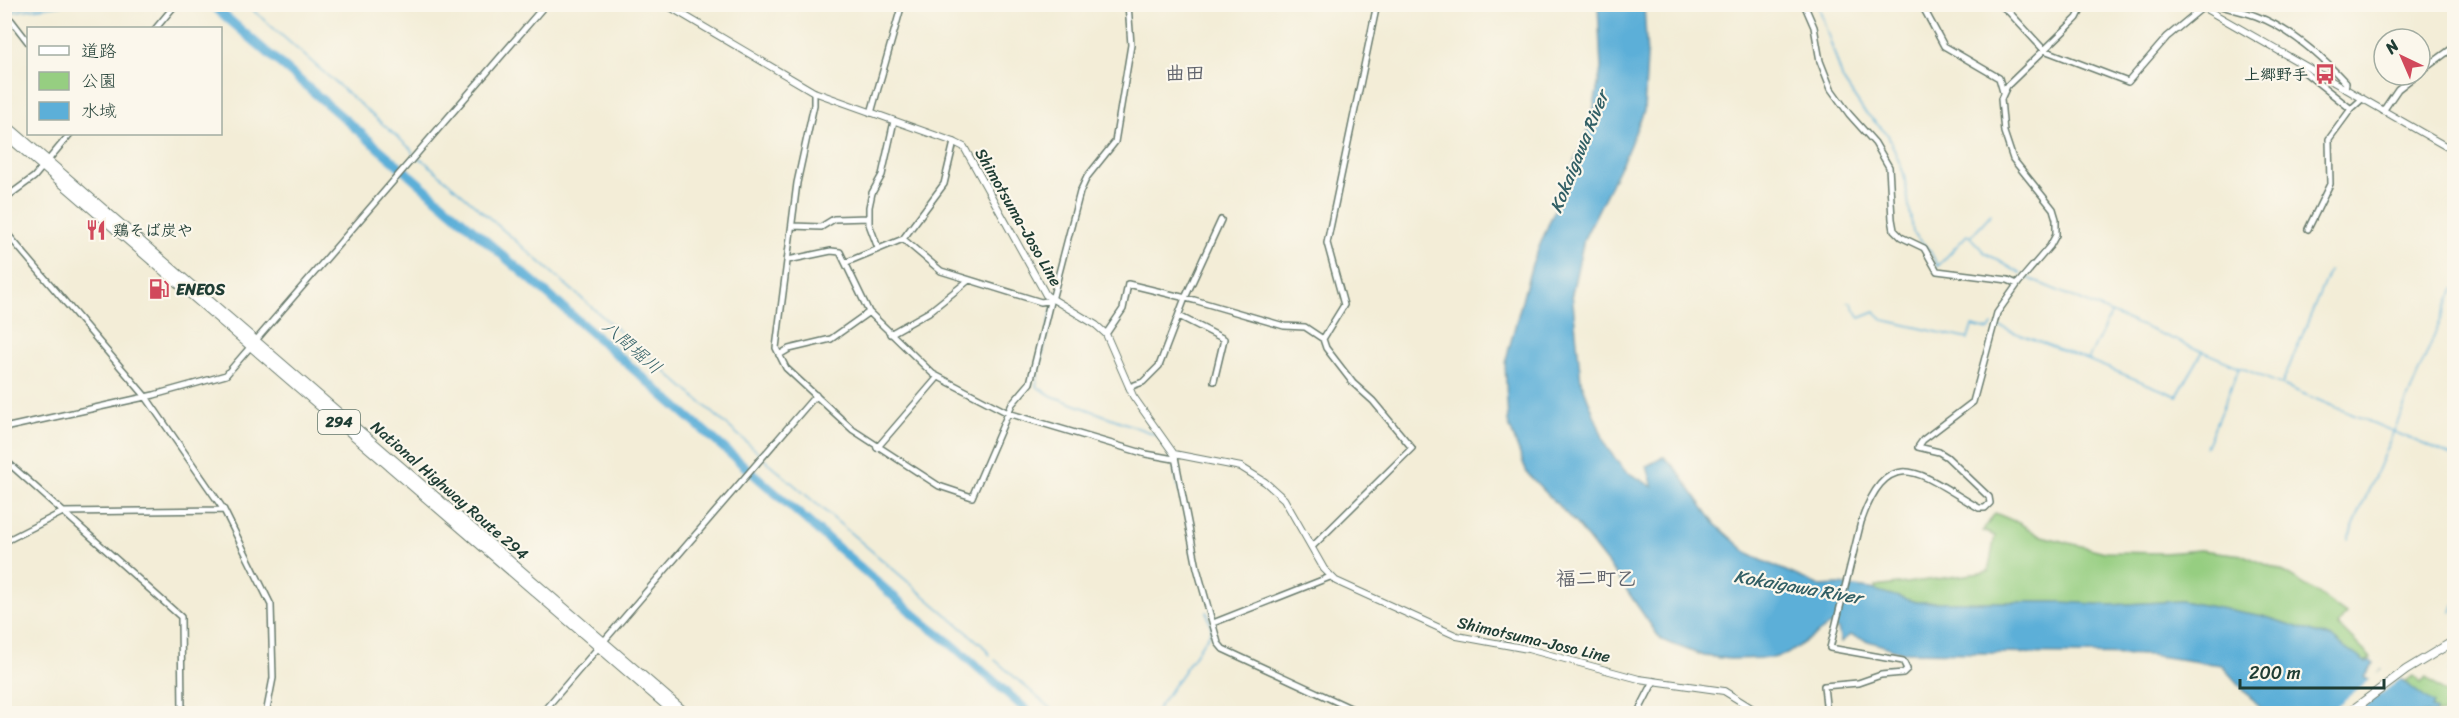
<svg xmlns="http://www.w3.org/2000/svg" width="2459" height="718" viewBox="0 0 2459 718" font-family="Sriracha,'Klee One',sans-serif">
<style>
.green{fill:#96ce81;stroke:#5a865a;stroke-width:1.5}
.water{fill:#5cafd8;stroke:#3e7686;stroke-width:1.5}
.pier{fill:#f3edd7}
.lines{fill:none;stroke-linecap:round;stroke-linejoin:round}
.stream{stroke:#5cafd8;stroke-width:1.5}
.river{stroke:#5cafd8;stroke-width:9}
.minor-casing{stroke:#697b6d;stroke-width:8}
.major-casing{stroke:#697b6d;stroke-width:8}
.highway-casing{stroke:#697b6d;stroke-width:10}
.minor{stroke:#fff;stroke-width:5}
.major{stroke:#fff;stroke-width:6}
.highway{stroke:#fff;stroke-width:8}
.labels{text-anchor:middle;stroke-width:4.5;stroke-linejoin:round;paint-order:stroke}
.shield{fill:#fbf7ec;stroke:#61756b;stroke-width:1.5}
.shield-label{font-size:15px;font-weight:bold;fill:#1f3d34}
.poi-label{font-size:16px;font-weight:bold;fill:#1f3d34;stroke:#fbf7ec;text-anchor:start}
.street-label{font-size:16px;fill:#1f3d34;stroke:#fbf7ec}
.water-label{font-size:18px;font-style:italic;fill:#315f65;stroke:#fbf7ec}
.quarter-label{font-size:20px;font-weight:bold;fill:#61646c;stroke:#fbf7ec}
</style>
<rect width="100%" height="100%" fill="#fbf7ec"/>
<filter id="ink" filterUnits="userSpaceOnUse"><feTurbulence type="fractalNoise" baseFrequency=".0167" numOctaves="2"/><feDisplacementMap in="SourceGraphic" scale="12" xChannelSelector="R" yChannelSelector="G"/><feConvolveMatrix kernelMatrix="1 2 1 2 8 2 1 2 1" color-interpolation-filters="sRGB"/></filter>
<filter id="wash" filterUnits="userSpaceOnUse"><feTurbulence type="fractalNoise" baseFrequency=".008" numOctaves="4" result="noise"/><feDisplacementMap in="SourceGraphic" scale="24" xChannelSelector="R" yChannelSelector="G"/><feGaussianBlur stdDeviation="1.35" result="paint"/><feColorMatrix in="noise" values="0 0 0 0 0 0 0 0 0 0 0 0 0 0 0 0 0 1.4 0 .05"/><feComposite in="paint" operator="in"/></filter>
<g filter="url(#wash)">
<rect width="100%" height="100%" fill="#f3edd7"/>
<path class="green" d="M1995 513 2021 524 2038 535 2105 552 2164 553 2200 550 2243 555 2282 571 2313 590 2346 614 2338 625 2371 658 2365 662 2332 638 2263 616 2181 601 2111 605 2054 602H1916L1875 592 1876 587 1988 572 1995 536 1983 531Z
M2413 676 2421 683 2426 678 2454 700V713H2435L2436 710 2431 708V703L2403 682Z"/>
<path class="water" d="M1598 5H1644L1647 57 1644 111 1626 154 1584 239 1572 293 1581 381 1607 448 1625 471 1653 487 1647 466 1664 457 1676 469 1715 524 1750 555 1820 586 1839 585 1871 589 1916 602H2063L2111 605 2181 601 2263 616 2332 638 2365 662 2371 661 2374 663 2364 677 2371 682 2381 670 2384 672 2389 670 2433 704 2431 708 2436 710 2435 714 2268 713 2259 707 2221 665 2150 655 1902 652 1850 635 1841 642 1838 629 1830 625 1787 654 1773 658 1730 659 1704 656 1661 640 1617 576 1578 526 1527 473 1508 422 1505 363 1532 264 1591 122 1601 69Z"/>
<path class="pier" d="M2384 668 2386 670 2391 668 2402 678 2354 714 2328 713Z"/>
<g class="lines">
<path class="stream" d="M246 4 411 149 413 154
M1818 4 1843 80 1863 110 1888 135 1904 174 1913 232 1930 251 1938 266 1967 235 1970 237
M4 9 43 4
M4 13 65 4
M418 158 423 160 759 453
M1991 214 1970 237 1984 252 2021 274
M2025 277 2454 457
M1848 302H1851L1860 318 1875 312 1884 320 1968 339 1972 326 1989 330 1992 325
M1053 305 1036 386 1052 396 1154 434 1158 436 1171 456
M1997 326 2088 360 2111 314
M2088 360 2177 396 2202 353
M2282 384 2329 271
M2206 447 2239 368
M765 460 982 645 990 655
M1172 460 1180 493
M2348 539 2454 289
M2451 612 2454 604
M995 660 1057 714
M2449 671 2454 677
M1154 714 1212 630 1207 612"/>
<path class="river" d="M211 4 528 277 924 623 949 642 1031 714"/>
</g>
</g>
<g filter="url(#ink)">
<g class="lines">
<g class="minor-casing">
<path id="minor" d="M1804 4 1814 27 1820 61 1831 89 1849 114 1875 143 1889 167 1892 219 1894 230 1901 237 1924 248 1937 271 2008 280 2017 284
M1930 4 1924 9 1944 46 1999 78 2003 92
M1999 4 2009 12 2044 50 2128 82 2167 37 2202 8
M2215 4C2229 9 2243 11 2256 16 2291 29 2321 56 2346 83L2345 89
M4 25 11 20 28 42
M156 28 176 4
M2299 63 2302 70 2351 109
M2420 72 2454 47
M814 92V105L797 183 776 348 786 368 853 430 939 486 972 497 1012 404 1030 383 1050 302
M2383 111 2398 89 2416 75
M871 113 902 4
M4 199 34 177 70 134
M792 226 821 227 834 219 869 218
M2308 229 2330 184 2329 139 2351 109 2362 99
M4 230 146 397 224 510 271 605 273 678 266 714
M903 239 941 271 1041 302 1052 300 1080 192 1087 177 1115 142 1131 45 1128 4
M878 248 869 224V207L872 193 882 175 894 121
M788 260 831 251 840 252 869 312 933 374 1008 413 1146 454 1174 459
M847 262 903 239 944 184 954 142
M1179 316 1224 339 1214 381
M890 334 929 312 969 280
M1106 334 1123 309 1128 284 1194 300 1284 326 1305 327 1323 339 1326 348 1353 383 1373 401 1412 448 1312 547
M1323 339 1344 305 1327 243 1377 4
M779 355 789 349 831 339 869 312
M1129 387 1143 382 1159 366 1185 298 1221 220
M4 428 154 395 226 375 546 4
M877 448 938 377
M1175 457 1197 568 1218 643 1223 649 1363 714
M4 459 181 617 182 714
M4 542 63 512 224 510
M1213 623 1330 577
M541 714 816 395
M1637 714 1654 681
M1827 714 1824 686 1858 683 1881 675 1903 673 1907 669 1903 661 1830 648 1861 522C1889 440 1923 476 1979 508H1985L1990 503 1989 497 1947 457 1939 452 1918 447 1923 440 1973 402 1997 313 2019 282 2050 246 2056 235V219L2053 209 2013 159 2004 132 2001 99 2007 86 2067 28 2077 18 2084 4"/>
</g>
<g class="major-casing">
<path id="major" d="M665 4 814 92 954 142 964 147 1046 295 1096 325 1106 334 1133 396 1174 454 1241 467 1265 482 1284 499 1324 569 1336 581 1457 636 1528 649 1639 679 1724 691 1761 714
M2197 4 2454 151"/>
</g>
<g class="highway-casing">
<path id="highway" d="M4 123 687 714
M4 133 676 714
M2347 714 2406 670 2454 641"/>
</g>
<use href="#minor" class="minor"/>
<use href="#major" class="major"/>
<use href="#highway" class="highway"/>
</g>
</g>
<defs>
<g id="bus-bare" transform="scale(1.62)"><path d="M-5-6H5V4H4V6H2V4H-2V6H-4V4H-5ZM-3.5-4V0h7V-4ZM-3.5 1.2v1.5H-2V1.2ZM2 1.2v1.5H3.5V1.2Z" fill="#d1495b" stroke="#fbf7ec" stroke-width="2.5" paint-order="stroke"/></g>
<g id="restaurant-bare" transform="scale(1.62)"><path d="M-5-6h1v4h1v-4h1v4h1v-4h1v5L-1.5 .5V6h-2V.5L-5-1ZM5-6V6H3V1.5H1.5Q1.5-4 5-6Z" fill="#d1495b" stroke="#fbf7ec" stroke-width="2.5" paint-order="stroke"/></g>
<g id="fuel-bare" transform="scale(1.62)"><path d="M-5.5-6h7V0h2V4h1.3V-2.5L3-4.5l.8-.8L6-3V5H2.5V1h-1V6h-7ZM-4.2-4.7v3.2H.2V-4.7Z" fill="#d1495b" stroke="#fbf7ec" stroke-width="2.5" paint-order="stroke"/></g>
</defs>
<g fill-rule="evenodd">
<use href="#bus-bare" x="2325" y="74"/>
<use href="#restaurant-bare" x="96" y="230"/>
<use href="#fuel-bare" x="159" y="289"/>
</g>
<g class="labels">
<rect class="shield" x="318" y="410" width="42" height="24" rx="4.5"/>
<g class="shield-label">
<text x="339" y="427">294</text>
</g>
<g class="poi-label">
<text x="2308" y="80" text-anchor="end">上郷野手</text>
<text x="113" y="236">鶏そば炭や</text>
<text x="176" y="295">ENEOS</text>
</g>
<g class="street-label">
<text transform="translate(1019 217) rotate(60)" y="6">Shimotsuma-Joso Line</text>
<text transform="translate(450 490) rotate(41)" y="6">National Highway Route 294</text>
<text transform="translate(1534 639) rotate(13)" y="6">Shimotsuma-Joso Line</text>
</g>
<g class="water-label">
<text transform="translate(1579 152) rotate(-68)" y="6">Kokaigawa River</text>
<text transform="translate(632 347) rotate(41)" y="6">八間堀川</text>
<text transform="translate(1798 587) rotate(10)" y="6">Kokaigawa River</text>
</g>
<g class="quarter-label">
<text x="1185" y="80">曲田</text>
<text x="1596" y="585">福二町乙</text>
</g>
</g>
<rect width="2459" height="718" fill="none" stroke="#fbf7ec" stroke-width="24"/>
<rect x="27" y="27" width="195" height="108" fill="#fbf7ec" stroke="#a3ada2" stroke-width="1.5"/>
<rect x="39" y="46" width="30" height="9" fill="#ffffff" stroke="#a3ada2" stroke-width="1.5"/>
<text x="81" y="57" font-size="18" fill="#1f3d34">道路</text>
<rect x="39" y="72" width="30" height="18" fill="#96ce81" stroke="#a3ada2" stroke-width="1.5"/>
<text x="81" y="87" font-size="18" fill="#1f3d34">公園</text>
<rect x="39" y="102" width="30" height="18" fill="#5cafd8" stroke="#a3ada2" stroke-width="1.5"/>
<text x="81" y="117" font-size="18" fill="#1f3d34">水域</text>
<g transform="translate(2402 57) rotate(316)"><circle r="28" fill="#fbf7ec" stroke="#a3ada2" stroke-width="1.5"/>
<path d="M0-4.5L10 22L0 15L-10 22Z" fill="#d1495b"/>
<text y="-9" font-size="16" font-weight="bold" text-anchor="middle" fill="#1f3d34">N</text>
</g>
<path d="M2240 679v9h144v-9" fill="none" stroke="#1f3d34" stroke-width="3"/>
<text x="2249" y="679" font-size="18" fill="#1f3d34" stroke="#fbf7ec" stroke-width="4.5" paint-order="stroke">200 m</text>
</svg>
